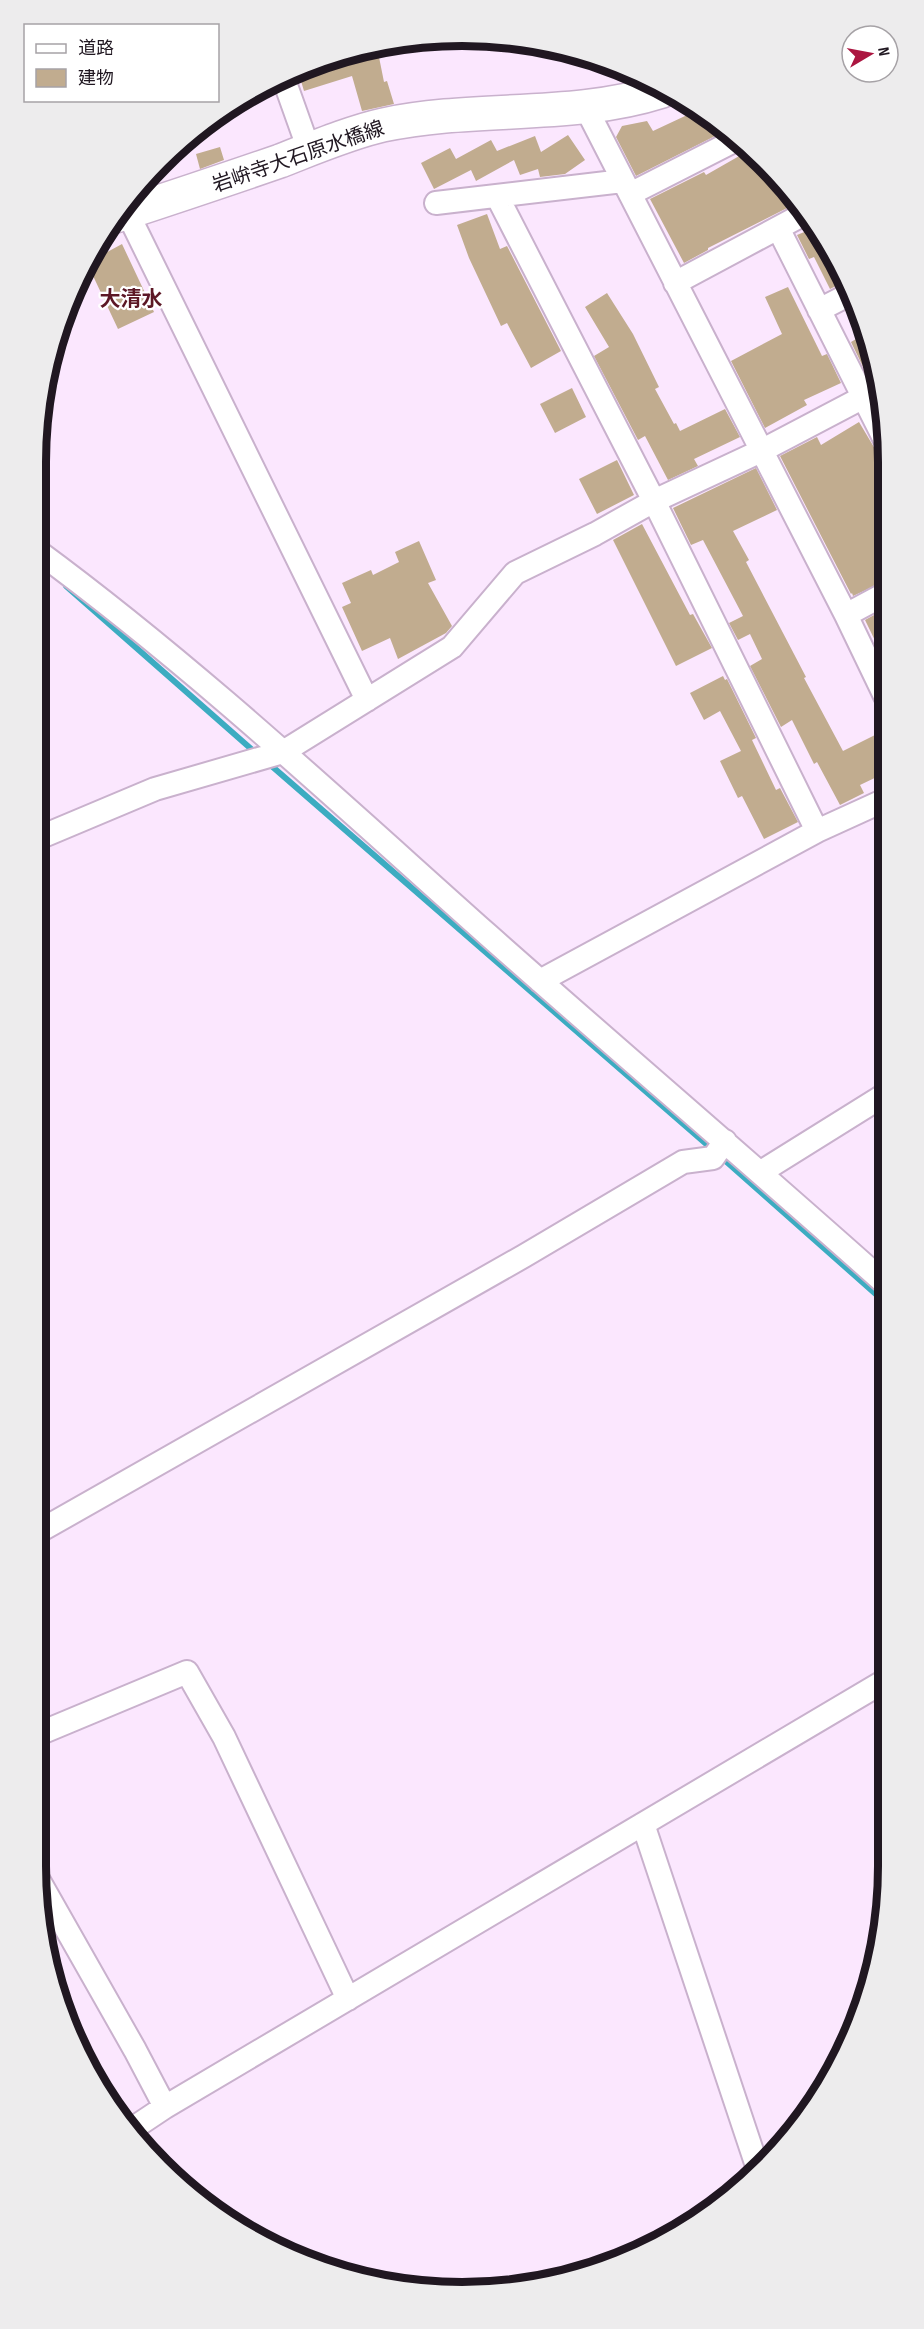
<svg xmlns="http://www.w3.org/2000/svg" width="924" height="2329" viewBox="0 0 924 2329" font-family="'Sofia Sans Condensed','Noto Sans JP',sans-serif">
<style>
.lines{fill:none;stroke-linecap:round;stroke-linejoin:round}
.stream{stroke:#3cacc1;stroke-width:6}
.building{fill:#c1ac8f}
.minor-casing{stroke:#c9b1cd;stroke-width:26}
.secondary-casing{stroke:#c9b1cd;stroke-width:36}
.minor{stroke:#fff;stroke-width:22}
.secondary{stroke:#fff;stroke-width:33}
.labels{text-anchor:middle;stroke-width:4.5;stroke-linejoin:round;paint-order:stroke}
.street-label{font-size:20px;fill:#201721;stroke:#fff}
.neighbourhood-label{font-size:21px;font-weight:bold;fill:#5c1725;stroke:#fff}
.rim{fill:none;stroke:#201721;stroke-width:8}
</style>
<rect width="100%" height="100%" fill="#fbe7fe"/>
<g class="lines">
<path class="stream" d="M66 586 257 754
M267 762 712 1149
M720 1156 887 1304"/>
</g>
<path class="building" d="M377 47 384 82 387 81 394 104 362 111 352 76 304 91 298 71 325 58Z
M700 109 725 131 636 176 616 137 622 126 647 121 653 131Z
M568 135 585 160 565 174 540 177 538 169 520 175 514 160 476 181 471 170 434 189 421 163 450 148 456 159 491 140 497 151 535 136 541 152Z
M220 147 224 160 200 169 196 154Z
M748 151 783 181 797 203 708 248V250L684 263 650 199 704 172 706 175Z
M487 214 500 249 507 246 561 351 531 368 507 323 501 326 469 258 457 225Z
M814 228 844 274 846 281 830 289 814 257 809 259 797 235Z
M122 244 154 312 118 329 87 263Z
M788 287 822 356 827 354 841 383 804 400 807 405 765 428 731 361 782 334 765 297Z
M607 293 633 334 659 387 655 389 674 424 676 423 680 431 725 409 740 437 694 459 698 466 668 480 645 436 638 440 594 356 609 347 585 307Z
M856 339 862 350 866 347 872 367 865 371 851 342Z
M572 388 586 417 555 433 540 404Z
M859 422 884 464 885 531 876 536 885 554V581L853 596 852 593 851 594 780 456 817 437 821 445Z
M617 460 634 495 597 514 579 479Z
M756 468 777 510 733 531 749 560 746 562 806 677 804 678 843 751 885 730V773L860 785 864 793 840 805 817 762 814 764 792 720 781 727 750 666 762 659 750 634 738 640 729 623 743 616 703 540 691 545 673 508Z
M642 524 690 615 693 614 712 648 676 666 613 540Z
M419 541 436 580 428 583 452 626 446 633 398 659 390 638 362 651 342 607 351 603 342 583 371 570 373 575 399 562 395 552Z
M885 609V661L865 620Z
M723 676 725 680 727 679 756 738 752 740 776 790 780 788 798 822 764 839 742 796 738 798 720 761 741 751 720 711 704 720 690 693Z"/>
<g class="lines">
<g class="minor-casing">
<path id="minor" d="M283 77 309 150
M586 108 846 615 885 696
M630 194 736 140
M497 196 654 501 817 831 885 800
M436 203 623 181
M127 212 367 700
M778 228 884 438
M675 283 804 214
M819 310 850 294
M36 550C195 667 340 803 487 934 620 1052 755 1167 887 1285
M846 615 885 594
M36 839 155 789 283 752 452 647 515 573 595 534 654 501 761 451 879 389
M540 981 817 831
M761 1172 886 1094
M36 1533 524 1256 683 1162 713 1158 725 1141
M36 1735 187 1672 224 1737 348 1999
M643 1824 757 2166
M38 1879 135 2050 165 2107
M129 2131 165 2107 888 1679"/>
</g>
<g class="secondary-casing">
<path id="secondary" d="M116 216C171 198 225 180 280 161 311 149 351 132 383 125 476 105 571 120 662 91"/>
</g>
<use href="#minor" class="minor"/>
<use href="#secondary" class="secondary"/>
</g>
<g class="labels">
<g class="street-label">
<text transform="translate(298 156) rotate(-19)" y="7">岩峅寺大石原水橋線</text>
</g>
<g class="neighbourhood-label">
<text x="131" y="306">大清水</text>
</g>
</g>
<path d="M0 0H924V2329H0ZM462 46H462A416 416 0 0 1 878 462V1866A416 416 0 0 1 462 2282H462A416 416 0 0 1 46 1866V462A416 416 0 0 1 462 46Z" fill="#edeced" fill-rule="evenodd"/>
<path class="rim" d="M462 46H462A416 416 0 0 1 878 462V1866A416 416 0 0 1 462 2282H462A416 416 0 0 1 46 1866V462A416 416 0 0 1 462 46Z"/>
<rect x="24" y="24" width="195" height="78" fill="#ffffff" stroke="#a6a2a6" stroke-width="1.5"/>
<rect x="36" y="44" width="30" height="9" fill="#ffffff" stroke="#a6a2a6" stroke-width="1.5"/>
<text x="78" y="54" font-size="18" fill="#201721">道路</text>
<rect x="36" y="69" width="30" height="18" fill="#c1ac8f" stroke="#a6a2a6" stroke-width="1.5"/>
<text x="78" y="84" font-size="18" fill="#201721">建物</text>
<g transform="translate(870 54) rotate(80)"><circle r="28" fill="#ffffff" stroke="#a6a2a6" stroke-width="1.5"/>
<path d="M0-4.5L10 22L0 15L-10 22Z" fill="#ab1540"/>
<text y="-9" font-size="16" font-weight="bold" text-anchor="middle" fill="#201721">N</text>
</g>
</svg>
